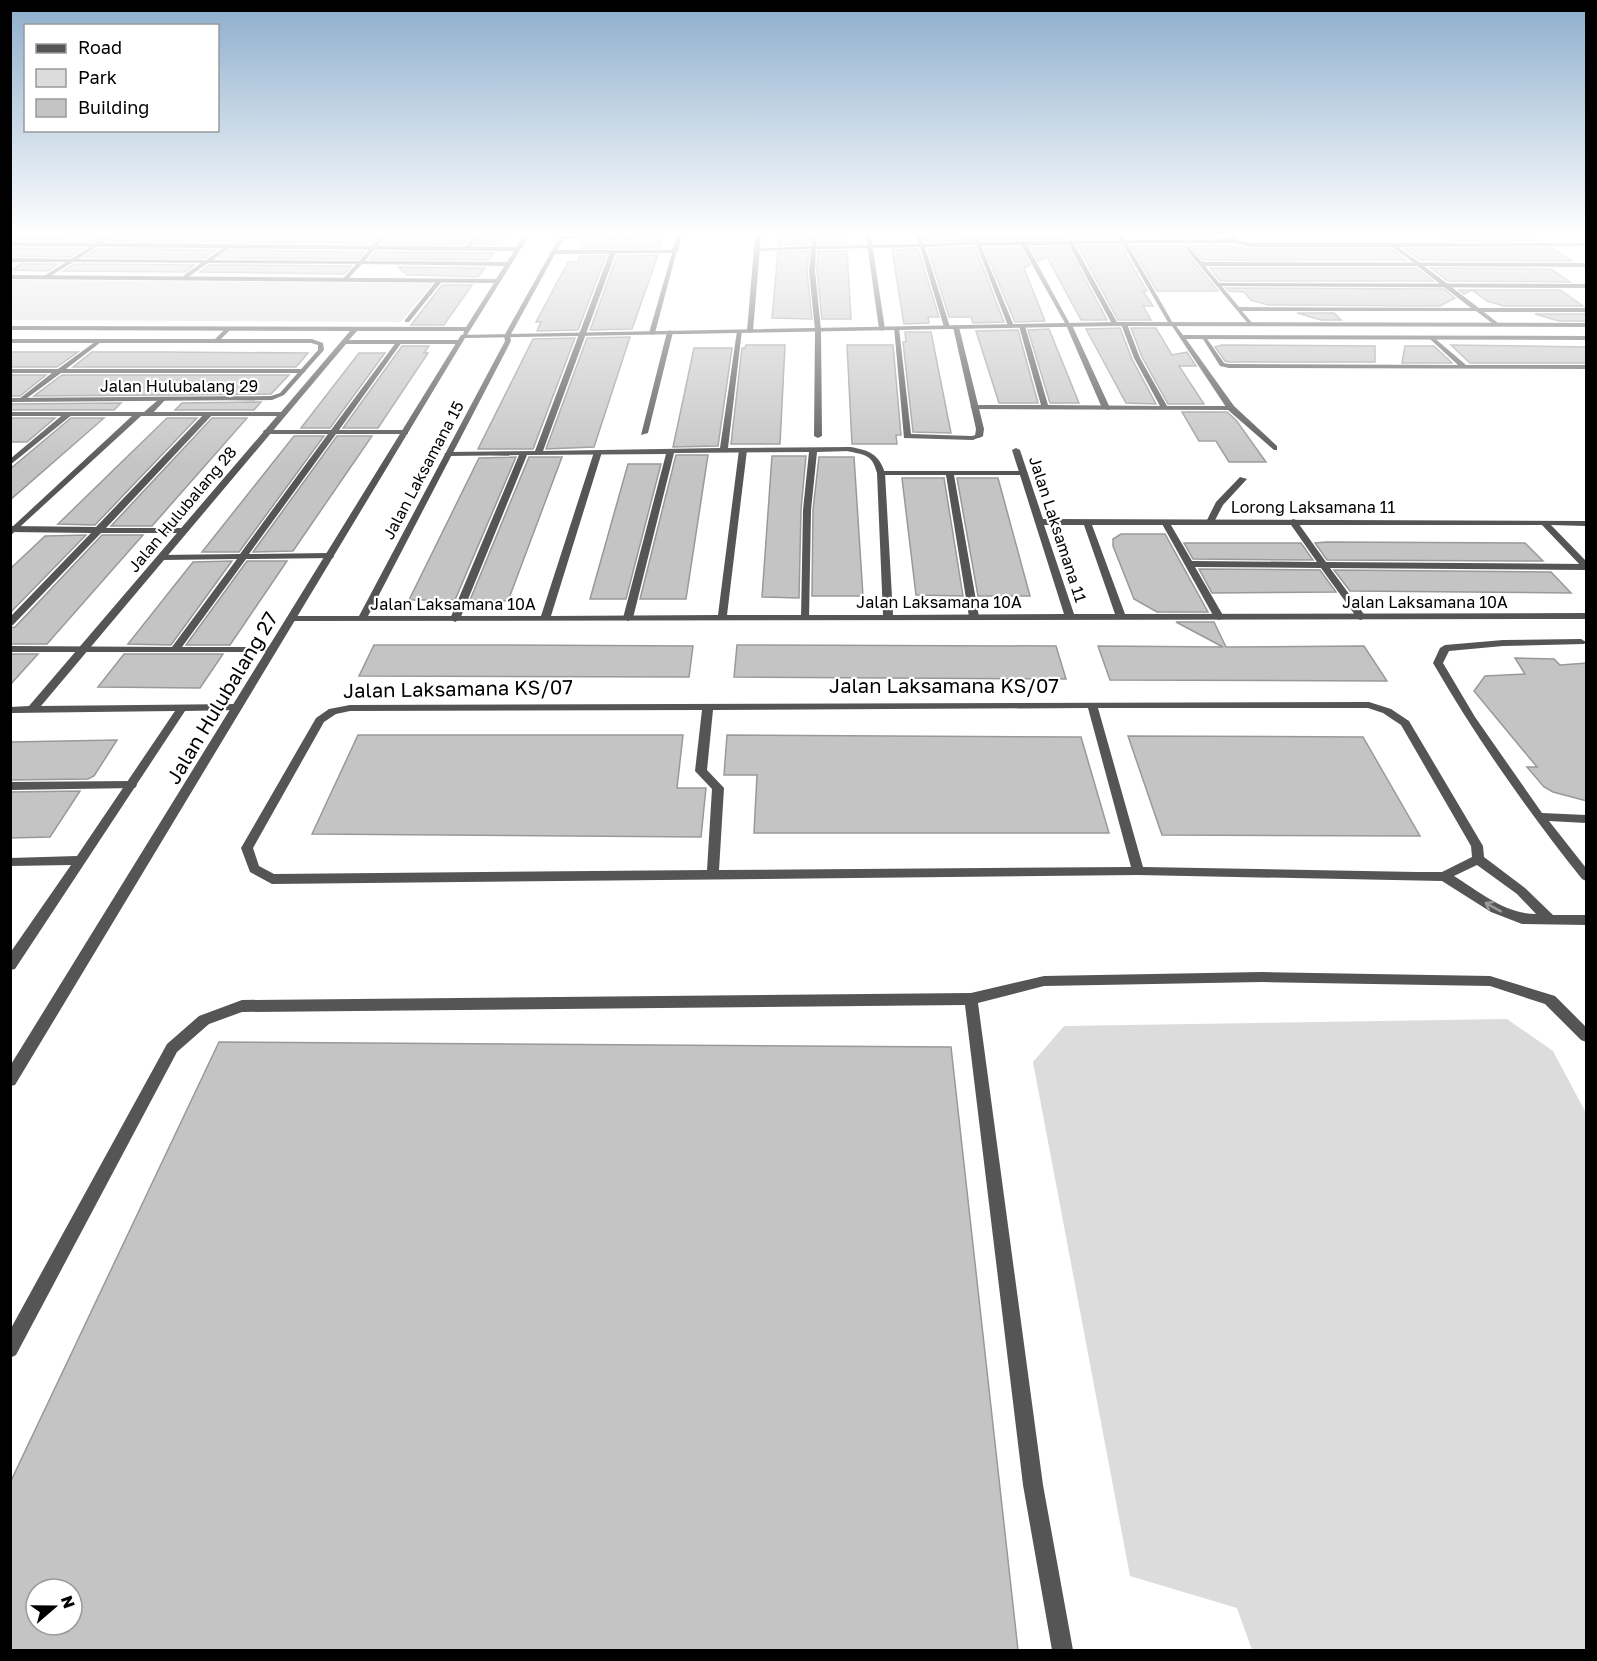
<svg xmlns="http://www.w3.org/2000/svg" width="1597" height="1661" viewBox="0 0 1597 1661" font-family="'Golos Text',sans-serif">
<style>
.green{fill:#dcdcdc}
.building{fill:#c4c4c4;stroke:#999;stroke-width:1.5;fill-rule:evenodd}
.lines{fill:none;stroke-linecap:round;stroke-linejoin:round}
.service{fill:#555;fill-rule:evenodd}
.minor{fill:#555;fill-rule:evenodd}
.tertiary{fill:#555;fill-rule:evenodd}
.oneway{stroke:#999}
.labels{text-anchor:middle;stroke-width:4.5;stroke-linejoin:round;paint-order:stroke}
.far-street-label{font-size:16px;fill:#000;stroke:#fff}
.street-label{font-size:20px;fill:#000;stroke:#fff}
</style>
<rect width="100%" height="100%" fill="#fff"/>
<path class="green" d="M11 280 433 283 401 322 11 320Z
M1507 1019 1553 1051 1586 1113V1650H1252L1237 1608 1130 1576 1033 1062 1064 1026Z"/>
<path class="building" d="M20 236H103L96 241 14 240Z
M115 236H378L372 243 110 241Z
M388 236H470L465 244 383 243Z
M481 236H506L500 245 475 244Z
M660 236V248H581L583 240Z
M779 236H810L809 244 778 245Z
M819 236H847V243L818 244Z
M923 236H971L972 240 926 242Z
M979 236H1116L1117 238 981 240Z
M1443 236H1531L1539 241H1451Z
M1217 245 1251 249H1391L1406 260H1203L1190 246Z
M1078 246H1121L1147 291H1143L1153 306H1143L1151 320H1118Z
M1131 246H1184L1183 249 1218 291H1157Z
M975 247 1004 322 973 323 971 317H949L928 249Z
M1068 247 1107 320H1081L1047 257 1038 261 1031 248Z
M10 248 83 249 70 257 10 256Z
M984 248H1020L1030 265 1024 268 1045 321 1015 322Z
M1552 248 1572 261 1420 260 1405 249Z
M97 249 216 250 205 258 85 257Z
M918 249 939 317H928L929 323 904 324 892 250Z
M230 250 364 252 358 259 220 258Z
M809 251 807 271 812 319 772 318 778 252Z
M818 251H847L851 319H822L817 271Z
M376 252 494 253 489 260 370 259Z
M658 255 632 329 590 330 617 256Z
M579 256H606L578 330 537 331 541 322H536L568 262H578Z
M21 264H58L48 271 11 270Z
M74 264 194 265 186 272 63 271Z
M209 265 351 266 344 274 200 272Z
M398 267 485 268 478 277 449 276 407 275Z
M1210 268H1416L1433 281H1220Z
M1431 268 1551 269 1570 282 1448 281Z
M442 285H472L444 325H411Z
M1226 288 1444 289 1455 298 1440 306 1268 305 1251 300 1244 292 1229 291Z
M1459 290H1560L1583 306H1504L1487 301 1472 290 1464 294Z
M1297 313H1334L1341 320H1321Z
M1535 314H1587V321H1559Z
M1120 328 1132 359 1156 404 1126 403 1086 329Z
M1131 328H1156L1172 355 1187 352 1196 366H1179L1204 404H1168L1142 357Z
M1049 329 1079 403H1050L1028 330Z
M1018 330 1038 403H999L976 331Z
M905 332H931L951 433 913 432 903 342H906Z
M630 337 594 447 546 449 587 338Z
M575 338 533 449H478L533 339Z
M746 345H785L780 444H731L742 348H745Z
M847 345H893L901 435H896L897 444H852Z
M1222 345 1375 346V362H1229L1225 361 1215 347Z
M1451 345 1587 347V363H1470Z
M402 346H429L424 353H428L378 428H343Z
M1405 346H1434L1452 363H1402Z
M694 348H732L718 446 673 447Z
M10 352H78L57 367H10Z
M92 352H164L308 353 296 367H73Z
M359 353H385L330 428H301Z
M10 375H46L20 396H10Z
M62 375H289L271 394 34 396Z
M261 402 254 410H175L182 403Z
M121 403 114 410H10V404Z
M1182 412H1227L1236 420 1266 462H1229L1216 441H1199Z
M10 418H55L27 442H10Z
M71 418H104L10 500V469Z
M167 418H197L95 525 58 524Z
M212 418H247L152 526H111Z
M294 436H324L239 552H202Z
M337 436H372L293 551 253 552Z
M676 455H708L686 599H640Z
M772 456H806L801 510 799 598 762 597Z
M516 457 455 600H409L479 458Z
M529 457H562L508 601 470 600Z
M819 457H854L863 596H812L813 510Z
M628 464H661L626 599H590Z
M902 478H944L963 596 916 595Z
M957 478H998L1030 596H978Z
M1121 534H1165L1208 612H1157L1134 599 1113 546V539Z
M86 535 10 613V569L45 536Z
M102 535H143L47 644H10V628L15 627Z
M1327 542 1525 543 1543 561 1327 560 1315 543Z
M1184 543H1301L1313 560 1193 559Z
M232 561 171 645 128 644 193 562Z
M247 561H287L230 645H186Z
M1199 569 1320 570 1336 592 1212 593Z
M1334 570 1551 572 1571 593 1350 591Z
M1176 622H1214L1226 647 1364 646 1387 681 1110 680 1098 646 1223 647Z
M374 645H484L693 646 689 677 359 676Z
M737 645 1056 646 1066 679 734 677Z
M10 654H38L10 685Z
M124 654H223L200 688 98 687Z
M1515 658 1554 659 1560 665 1587 663V801L1553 792 1544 787 1527 767H1537L1474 691 1485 676 1525 674Z
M358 735H683L677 788H706L701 837 312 834Z
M727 735 1081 737 1109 833H754L757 775H724Z
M1128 736 1363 737 1420 836 1162 835Z
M117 740 94 776 88 779 10 780V742Z
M80 791 50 837 10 838V792Z
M219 1042 951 1047 1018 1650H10V1483ZM36 1589H72V1625H36Z"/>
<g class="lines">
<path class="service" d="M10 236H18L10 239Z
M107 236H113L78 259 206 260 229 244 231 247 213 260 359 261 381 236H386L365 261 508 262 511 264 508 266 362 264 345 282 342 280 356 264 208 263 184 280 182 277 201 263 73 262 46 279 44 276 66 262H10V258L71 259Z
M473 236H479L469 249H465Z
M559 236H599L561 239Z
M676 236H682L678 251 675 253 672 251Z
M812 236H817L816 246 919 244 917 236H921L924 244 978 242 981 244 925 247 950 327 947 329 944 327 920 247 816 249 815 271 821 330 818 332 815 330 809 271 811 249 757 251 754 249 811 246Z
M1118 236H1123L1174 325 1169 324Z
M1235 240 1251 243H1586V246L1398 247 1420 263 1418 266 1392 247H1251L1233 243Z
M1023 241 1026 243 1071 326 1066 325 1020 243Z
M613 250 616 252 543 451 720 448 737 331 742 330 728 448 850 447 854 449 850 451 817 452 811 510 809 620H803L801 618 803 510 809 452 674 453 633 618 628 621 623 618 666 454 527 455 460 619 455 622 450 619 519 455 448 456 444 454 448 452 535 451 610 252Z
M438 279 443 280 409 322H405V320Z
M1218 283 1586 284V288L1216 286Z
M1124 322 1127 324 1140 358 1167 406H1231L1235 408 1234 410 974 409 970 407 974 405H1041L1019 326 1022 324 1025 326 1048 405 1160 406 1134 358 1121 324Z
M894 327 899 328 911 434 972 436 979 434 983 436 973 440 904 438Z
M226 328 231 329 218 342H214V340Z
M1201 336H1205L1224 363 1229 364 1458 365 1430 339V337L1432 336 1466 365H1586V369L1229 368 1220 366Z
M99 339 101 340V342L66 369H303L306 371 303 373H61L23 401H19V399L52 373H10V369H58Z
M397 341 402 342 339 430H408V434H336L249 554 330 553 334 556 333 558 246 559 182 647H272L276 648V652H10V646L172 647 237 559 162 560 158 557 159 555 240 554 328 434H267L263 432 264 430H331Z
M159 399 165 400 150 416H144V412Z
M66 412 73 414 10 465V459Z
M206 412 213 414 106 528H184L187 529V533H101L13 625 10 626V617L91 533 10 532V526L96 527Z
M878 471H1024L1028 473 1024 475H954L979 617 977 619H971L969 617 946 475H878Z
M1240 477 1247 479 1223 505 1213 524H1207L1206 522 1216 502Z
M1162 520H1168L1192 561 1317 562 1289 522 1293 519 1296 520 1326 562 1586 564V570L1330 568 1366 617 1361 620 1358 619 1321 568 1195 567 1224 617 1219 620 1214 617 1161 522Z
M1581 639 1586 642 1584 644 1503 646 1449 651 1443 663 1475 717 1542 813 1586 815V823L1549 821 1586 868V881L1582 879C1527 810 1477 739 1433 663L1440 648 1445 645 1503 640Z
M1369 702 1391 709 1409 721 1483 846 1484 857 1525 888 1553 915H1586V925L1522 924 1491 912 1442 881 1138 875 272 884 250 872 241 848 316 718 329 709 350 705ZM1088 708 1131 867 719 870 724 788 707 770 713 710ZM1098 708H1368L1383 713 1401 725 1471 846 1472 857 1442 872H1417L1143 867ZM702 710 695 771 712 789 707 870 274 874 259 866 253 848 324 722 336 714 350 711ZM1477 865 1517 894 1536 914C1505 914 1480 892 1454 876Z
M131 781 135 782 137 785 135 788 10 790V782Z
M1262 972 1490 976 1555 996 1586 1027V1042L1581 1040 1545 1004 1490 986 1262 982 1044 986 978 1003 1043 1485 1073 1650H1052L1023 1485 965 1005 242 1012 209 1024 177 1052 16 1355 10 1358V1330L167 1044 199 1016 242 1000 971 993 1044 976Z"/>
<path class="minor" d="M524 236H529L467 335H463L464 331H357L349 340H460L463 342 460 344H346L41 706 238 704 243 707 238 710 185 711 15 969 10 970V953L71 865 10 866V858L77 856 175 711 10 713V707L29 706 277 416H141L10 536V529L132 416H10V412H281L350 331 10 330V326L466 327 494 283 10 279V275L496 279 514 251 10 246V242L516 247Z
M560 236H565L557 250H677L655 333 652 335 649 333 672 253 555 254 510 336 511 341 368 616H541L594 452 598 450 602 452 551 616 718 615 739 450 743 448 747 450 727 615H883L877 473C872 454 865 455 847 451L846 449 850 447C869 450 879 454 885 473L893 615 1064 614 1012 450 1016 448 1020 450 1043 519 1586 521V526L1551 525 1586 561V569L1583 568 1542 525H1092L1125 614 1586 613V619L288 621 286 619 291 616H359L505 341 504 336ZM1044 525H1084L1115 614H1074Z
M755 236H761L753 331 750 333 747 331Z
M866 236H871L885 329 882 331 879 329Z
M973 236H977L980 242 1233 239 1230 236H1235L1240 241 1237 243 1074 244 1118 324 1115 326 1112 324 1069 245 981 246 1014 326 1011 328 1008 326Z
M1187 245 1202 262 1586 263V267L1424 266 1479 308H1586V312H1484L1498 323 1496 326 1476 311H1242L1253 324 1250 326 1185 248ZM1205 266H1417L1471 308 1239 307Z
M1069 323 1072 325 1110 408 1109 410 1102 408 1066 325Z
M1170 323H1174L1183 335 1586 336V340L1186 339 1234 406 1277 446V450H1274L1228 410Z
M956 325 959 327 984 429 983 436 979 438 975 436 976 429 953 327Z
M818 328 821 330 822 436 818 438 814 436 815 330Z
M670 330 673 332 648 433 641 435 667 332Z
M10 339H312L323 343 324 350 284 395 272 400 10 402V398L271 396 280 393 318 350V345L311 343H10Z"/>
<path class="tertiary" d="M1115 322 1586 323V327L1115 326 465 338 15 1085 10 1086V1066L461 335Z"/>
</g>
<defs><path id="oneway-shaft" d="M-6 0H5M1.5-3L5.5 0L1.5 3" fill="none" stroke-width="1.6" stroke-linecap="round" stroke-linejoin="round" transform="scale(1.5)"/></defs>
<use class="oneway" href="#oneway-shaft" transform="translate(1493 907) rotate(-151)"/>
<linearGradient id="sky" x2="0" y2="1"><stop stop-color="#8cadcc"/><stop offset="0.5" stop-color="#fff"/><stop offset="1" stop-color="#fff" stop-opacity="0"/></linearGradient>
<rect width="1597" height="468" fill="url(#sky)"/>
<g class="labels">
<g class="far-street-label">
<text x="179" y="392">Jalan Hulubalang 29</text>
<text transform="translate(423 470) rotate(-62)" y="6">Jalan Laksamana 15</text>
<text x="1313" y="513">Lorong Laksamana 11</text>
<text transform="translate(182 509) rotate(-50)" y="6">Jalan Hulubalang 28</text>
<text transform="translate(1058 529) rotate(72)" y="6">Jalan Laksamana 11</text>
<text x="939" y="608">Jalan Laksamana 10A</text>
<text x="1425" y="608">Jalan Laksamana 10A</text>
<text x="453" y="610">Jalan Laksamana 10A</text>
</g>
<g class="street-label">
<text x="944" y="693">Jalan Laksamana KS/07</text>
<text transform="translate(458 689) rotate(-1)" y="7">Jalan Laksamana KS/07</text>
<text transform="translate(222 698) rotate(-59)" y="7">Jalan Hulubalang 27</text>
</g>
</g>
<rect width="1597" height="1661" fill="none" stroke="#000000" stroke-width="24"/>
<rect x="24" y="24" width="195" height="108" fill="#ffffff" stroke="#999999" stroke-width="1.5"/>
<rect x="36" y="44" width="30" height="9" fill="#555555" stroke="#999999" stroke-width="1.5"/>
<text x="78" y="54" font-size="18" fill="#000000">Road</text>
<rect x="36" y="69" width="30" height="18" fill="#dcdcdc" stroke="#999999" stroke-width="1.5"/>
<text x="78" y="84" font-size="18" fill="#000000">Park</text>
<rect x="36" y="99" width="30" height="18" fill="#c4c4c4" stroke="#999999" stroke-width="1.5"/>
<text x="78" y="114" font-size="18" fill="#000000">Building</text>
<g transform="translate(54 1607) rotate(70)"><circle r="28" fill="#ffffff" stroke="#999999" stroke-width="1.5"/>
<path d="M0-4.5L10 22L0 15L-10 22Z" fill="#000000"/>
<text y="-9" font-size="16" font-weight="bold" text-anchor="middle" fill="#000000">N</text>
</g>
</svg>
